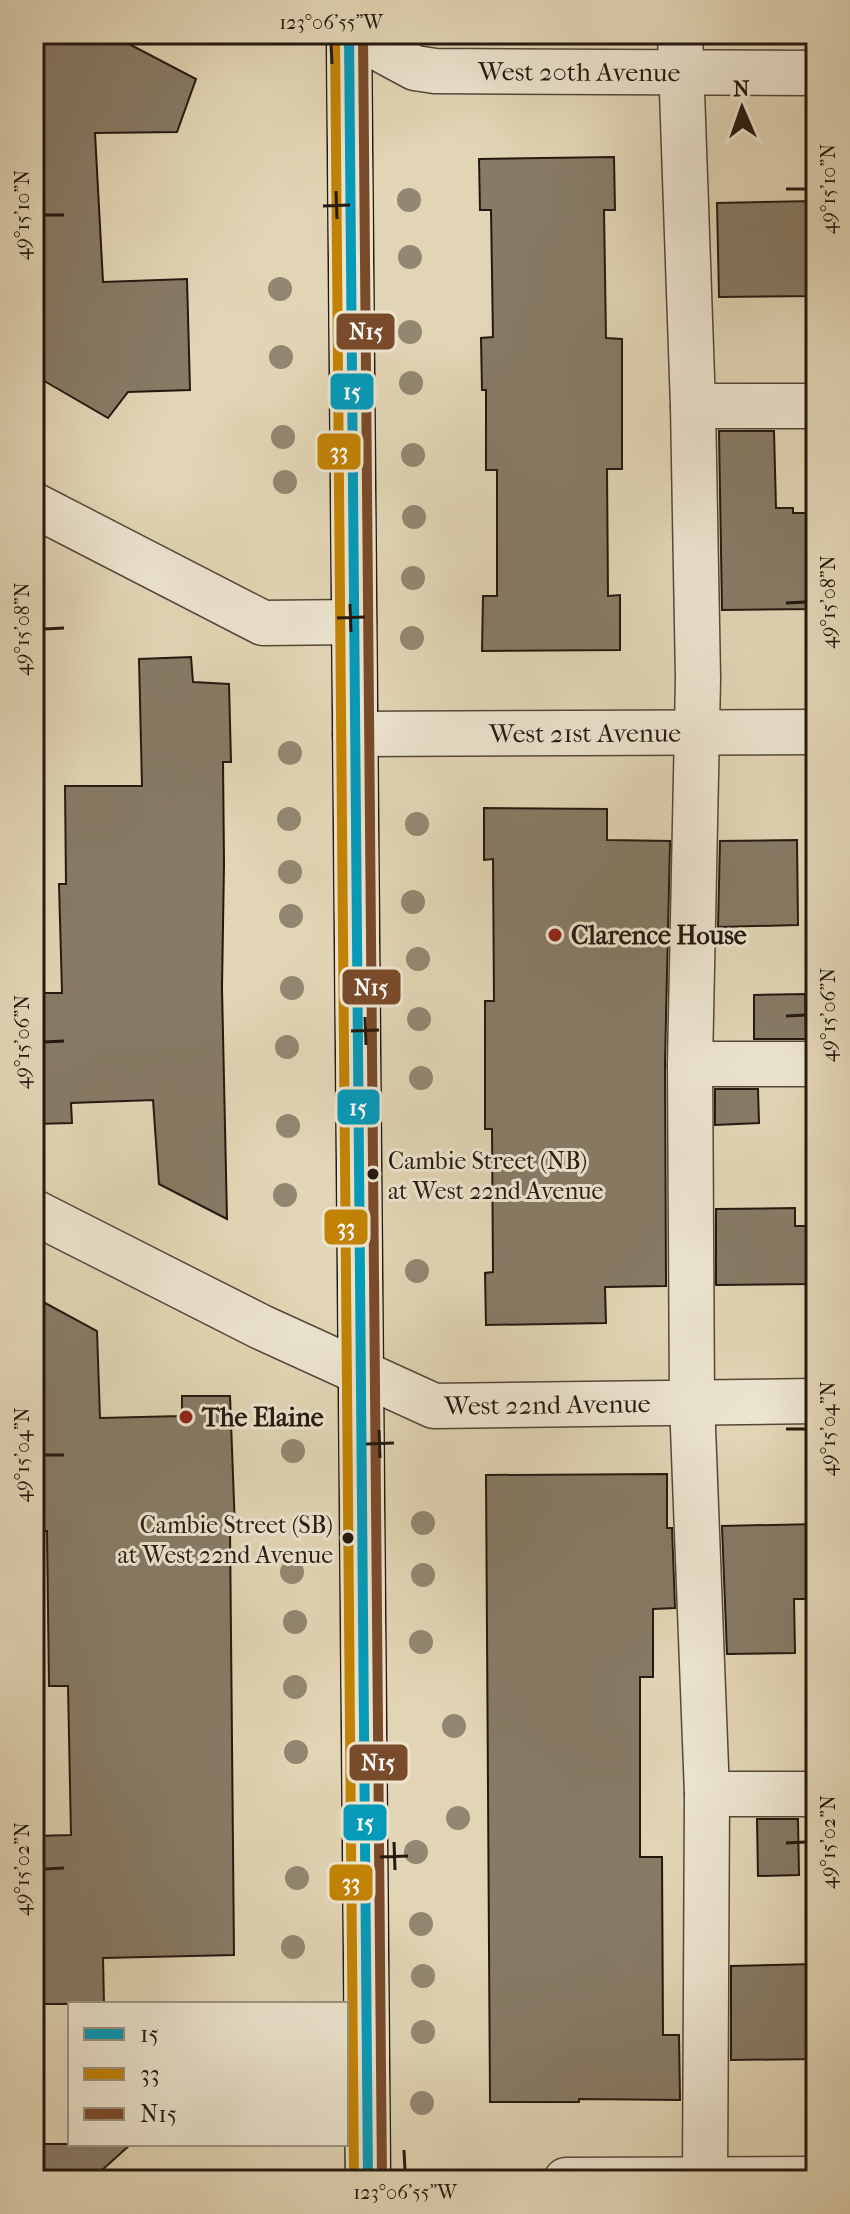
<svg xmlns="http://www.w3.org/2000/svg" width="850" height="2214" viewBox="0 0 850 2214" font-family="'IM FELL French Canon',serif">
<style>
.building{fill:#877b66;stroke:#241910;stroke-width:2}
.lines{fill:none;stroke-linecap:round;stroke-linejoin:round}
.minor-casing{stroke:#544839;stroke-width:47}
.major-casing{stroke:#241910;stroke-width:47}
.minor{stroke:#ece4cf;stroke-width:44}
.major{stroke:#e2d5b5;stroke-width:44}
.bus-1-casing{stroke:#ece4cf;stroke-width:16}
.bus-2-casing{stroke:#ece4cf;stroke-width:16}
.bus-3-casing{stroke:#ece4cf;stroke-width:16}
.bus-1{stroke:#049bbb;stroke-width:10}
.bus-2{stroke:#c28304;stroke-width:10}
.bus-3{stroke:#7a4b2a;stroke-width:10}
.tree{fill:#938771}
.ticks{fill:none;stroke:#241910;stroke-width:3}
.poi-dot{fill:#8f2418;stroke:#ece4cf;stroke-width:3}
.bus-dot{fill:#241910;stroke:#ece4cf;stroke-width:3}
.labels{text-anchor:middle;stroke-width:6;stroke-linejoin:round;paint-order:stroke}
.bus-label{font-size:24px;fill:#241910;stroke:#ece4cf;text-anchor:start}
.street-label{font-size:26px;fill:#241910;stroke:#ece4cf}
.poi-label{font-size:26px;font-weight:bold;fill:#241910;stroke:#ece4cf;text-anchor:start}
.line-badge{stroke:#ece4cf;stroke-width:3}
.badge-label{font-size:22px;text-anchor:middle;font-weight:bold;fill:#fff}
.neatline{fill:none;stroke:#241910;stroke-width:3}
.ticks-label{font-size:20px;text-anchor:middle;fill:#241910}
</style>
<rect width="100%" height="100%" fill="#e2d5b5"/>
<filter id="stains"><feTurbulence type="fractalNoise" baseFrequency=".0025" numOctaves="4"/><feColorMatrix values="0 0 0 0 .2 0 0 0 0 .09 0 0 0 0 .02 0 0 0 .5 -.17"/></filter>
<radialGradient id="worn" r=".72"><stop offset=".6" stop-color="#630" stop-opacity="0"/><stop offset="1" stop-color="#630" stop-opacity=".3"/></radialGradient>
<path class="building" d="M34 34H110L196 79 177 132 95 133 103 282 187 279 190 390 128 392 108 418 34 375Z
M614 157 615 210H604L606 338 622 339V469H607L608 596 620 595V650L482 651 483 596H497V470H486V390H482L481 338 493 337 491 210H480L479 159Z
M816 201V296L719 297 717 203Z
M719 431H774L776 508H793V513H816V609L722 610Z
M191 657 193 682 229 684 231 762H223L224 864 222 988 227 1219 159 1184 153 1100 71 1103 72 1123 34 1124V993H62L59 884H66L65 786H142L139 659Z
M484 808 607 809V840L670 841 665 1063 666 1286 605 1287 606 1323 486 1325 485 1273 493 1272 492 1129H485V1001H494L493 859 484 860Z
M797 840 798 925 718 927 720 841Z
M805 994 806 1039H754V995Z
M715 1089H758L759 1123 715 1125Z
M795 1208V1226H816V1284L716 1285V1209Z
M34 1297 97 1331 100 1418 182 1416V1396H230L235 1528H230L234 1955 103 1958 104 2004H40L37 1836 71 1835 68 1686H49L47 1531H34Z
M667 1474V1528H672L675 1608 653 1609V1677H640V1857H662L663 2035H679L680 2100 579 2099V2102H490L486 1475Z
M816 1524V1599H794L795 1653 727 1654 722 1526Z
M757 1819H798L799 1875 758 1876Z
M816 1964V2059L731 2060V1966Z
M41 2144H131L91 2180H41Z"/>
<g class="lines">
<g class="minor-casing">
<g id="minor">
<path id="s1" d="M352 34 415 68 435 71 816 73"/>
<path d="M680 34 693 406 698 679 690 1064 692 1402 707 1794 705 2180"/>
<path d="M693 406H816"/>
<path d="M34 505 263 623 354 622"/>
<path id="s2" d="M355 734 816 732"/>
<path d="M690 1064H816"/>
<path id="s3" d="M34 1212 261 1327 434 1406 816 1401"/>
<path d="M707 1794H816"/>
<path d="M566 2180 816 2179"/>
</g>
</g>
<g class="major-casing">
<path id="major" d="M349 34 368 2180"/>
</g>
<use href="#minor" class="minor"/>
<use href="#major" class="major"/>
<g class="bus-1-casing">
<path id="bus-1" d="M349 34 368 2180"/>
</g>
<g class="bus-2-casing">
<path id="bus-2" d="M335 34 354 2180"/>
</g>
<g class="bus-3-casing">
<path id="bus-3" d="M363 34 382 2180"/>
</g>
<use href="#bus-1" class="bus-1"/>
<use href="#bus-2" class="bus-2"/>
<use href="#bus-3" class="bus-3"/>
</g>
<g class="tree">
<circle cx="409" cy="200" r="12"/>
<circle cx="410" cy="257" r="12"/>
<circle cx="280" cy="289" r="12"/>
<circle cx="410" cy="332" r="12"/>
<circle cx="281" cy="357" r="12"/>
<circle cx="411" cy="383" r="12"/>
<circle cx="283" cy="437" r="12"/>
<circle cx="413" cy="455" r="12"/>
<circle cx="285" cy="482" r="12"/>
<circle cx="414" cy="517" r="12"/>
<circle cx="413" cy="578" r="12"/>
<circle cx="412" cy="638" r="12"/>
<circle cx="290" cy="753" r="12"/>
<circle cx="289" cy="819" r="12"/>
<circle cx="417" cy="824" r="12"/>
<circle cx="290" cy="872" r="12"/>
<circle cx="413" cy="902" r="12"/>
<circle cx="291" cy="916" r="12"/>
<circle cx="418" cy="959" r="12"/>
<circle cx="292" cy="988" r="12"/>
<circle cx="419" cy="1019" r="12"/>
<circle cx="287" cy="1047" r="12"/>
<circle cx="421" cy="1078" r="12"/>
<circle cx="288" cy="1126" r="12"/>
<circle cx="285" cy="1195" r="12"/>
<circle cx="417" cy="1271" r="12"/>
<circle cx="293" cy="1451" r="12"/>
<circle cx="423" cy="1523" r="12"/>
<circle cx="292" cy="1572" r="12"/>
<circle cx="423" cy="1575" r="12"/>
<circle cx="295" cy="1622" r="12"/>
<circle cx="421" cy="1642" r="12"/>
<circle cx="295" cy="1687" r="12"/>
<circle cx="454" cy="1726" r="12"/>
<circle cx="296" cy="1752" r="12"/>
<circle cx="458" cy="1818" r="12"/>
<circle cx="416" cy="1852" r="12"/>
<circle cx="297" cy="1878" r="12"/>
<circle cx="421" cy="1924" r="12"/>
<circle cx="293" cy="1947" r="12"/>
<circle cx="423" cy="1976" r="12"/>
<circle cx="423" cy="2032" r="12"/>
<circle cx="422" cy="2103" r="12"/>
</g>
<path class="ticks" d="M331 44 332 64M786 189H806M336 191 337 219M323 206 350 205M44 215H64M786 603 806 602M350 604 351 632M337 618 365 617M44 629 64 628M786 1016 806 1015M365 1017 366 1045M351 1031 379 1030M44 1042 64 1041M786 1429H806M379 1430 380 1458M366 1444 394 1443M44 1455H64M394 1842 395 1870M786 1843 806 1842M380 1857 408 1856M44 1869 64 1868M404 2150 405 2170"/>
<g class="poi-dot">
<circle cx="555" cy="935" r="8"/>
<circle cx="186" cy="1417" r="8"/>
</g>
<g class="bus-dot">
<circle cx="373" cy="1174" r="7"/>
<circle cx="348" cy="1538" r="7"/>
</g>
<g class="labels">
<g class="bus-label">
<text x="388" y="1169">Cambie Street (NB)<tspan x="388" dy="30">at West 22nd Avenue</tspan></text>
<text x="333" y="1533" text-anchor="end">Cambie Street (SB)<tspan x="333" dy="30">at West 22nd Avenue</tspan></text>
</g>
<g class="street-label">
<text dy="9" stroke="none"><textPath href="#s1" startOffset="236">West 20th Avenue</textPath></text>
<text dy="9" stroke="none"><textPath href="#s2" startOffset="230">West 21st Avenue</textPath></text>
<text dy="9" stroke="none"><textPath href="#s3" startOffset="558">West 22nd Avenue</textPath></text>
</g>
<g class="poi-label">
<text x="571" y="944">Clarence House</text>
<text x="202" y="1426">The Elaine</text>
</g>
</g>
<g class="line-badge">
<rect x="335" y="312" width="61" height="39" rx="8" fill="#7a4b2a"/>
<rect x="329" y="372" width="46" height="39" rx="8" fill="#049bbb"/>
<rect x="316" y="432" width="46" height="39" rx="8" fill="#c28304"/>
<rect x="341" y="968" width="61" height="38" rx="8" fill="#7a4b2a"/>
<rect x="336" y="1088" width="45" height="38" rx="8" fill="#049bbb"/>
<rect x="323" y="1208" width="46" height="38" rx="8" fill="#c28304"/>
<rect x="348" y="1743" width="61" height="39" rx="8" fill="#7a4b2a"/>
<rect x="342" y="1803" width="46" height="39" rx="8" fill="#049bbb"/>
<rect x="328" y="1863" width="46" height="39" rx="8" fill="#c28304"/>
</g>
<g class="badge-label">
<text x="366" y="339">N15</text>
<text x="352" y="399">15</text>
<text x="339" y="459">33</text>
<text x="371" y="995">N15</text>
<text x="358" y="1115">15</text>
<text x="346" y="1235">33</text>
<text x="378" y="1770">N15</text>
<text x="365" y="1830">15</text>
<text x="351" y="1890">33</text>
</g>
<rect width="850" height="2214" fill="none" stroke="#e2d5b5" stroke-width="88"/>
<rect x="68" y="2002" width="280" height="144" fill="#ece4cf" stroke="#9c9383" stroke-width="2"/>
<rect x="84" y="2028" width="40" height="12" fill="#049bbb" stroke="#9c9383" stroke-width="2"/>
<text x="140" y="2042" font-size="24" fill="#241910">15</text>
<rect x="84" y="2068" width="40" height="12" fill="#c28304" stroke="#9c9383" stroke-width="2"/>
<text x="140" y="2082" font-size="24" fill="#241910">33</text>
<rect x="84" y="2108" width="40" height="12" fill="#7a4b2a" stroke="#9c9383" stroke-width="2"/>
<text x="140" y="2122" font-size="24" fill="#241910">N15</text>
<g transform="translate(742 108) rotate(358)" stroke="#ece4cf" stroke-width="6" paint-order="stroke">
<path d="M0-6L14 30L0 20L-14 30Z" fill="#241910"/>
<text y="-12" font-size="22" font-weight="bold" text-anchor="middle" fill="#241910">N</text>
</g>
<rect x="44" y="44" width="762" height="2126" class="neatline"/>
<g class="ticks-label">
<text x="331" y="29">123°06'55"W</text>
<text transform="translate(828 189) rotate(-90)" y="7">49°15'10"N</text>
<text transform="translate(22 215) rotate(-90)" y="7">49°15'10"N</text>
<text transform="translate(828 602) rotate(-90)" y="7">49°15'08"N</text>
<text transform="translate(22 629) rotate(-90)" y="7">49°15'08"N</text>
<text transform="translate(828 1015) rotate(-90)" y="7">49°15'06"N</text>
<text transform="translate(22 1042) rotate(-90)" y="7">49°15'06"N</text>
<text transform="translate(828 1429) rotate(-90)" y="7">49°15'04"N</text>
<text transform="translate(22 1455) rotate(-90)" y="7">49°15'04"N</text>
<text transform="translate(828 1842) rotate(-90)" y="7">49°15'02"N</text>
<text transform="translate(22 1869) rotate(-90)" y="7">49°15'02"N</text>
<text x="405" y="2199">123°06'55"W</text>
</g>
<rect width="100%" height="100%" filter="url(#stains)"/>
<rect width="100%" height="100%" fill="url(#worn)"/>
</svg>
